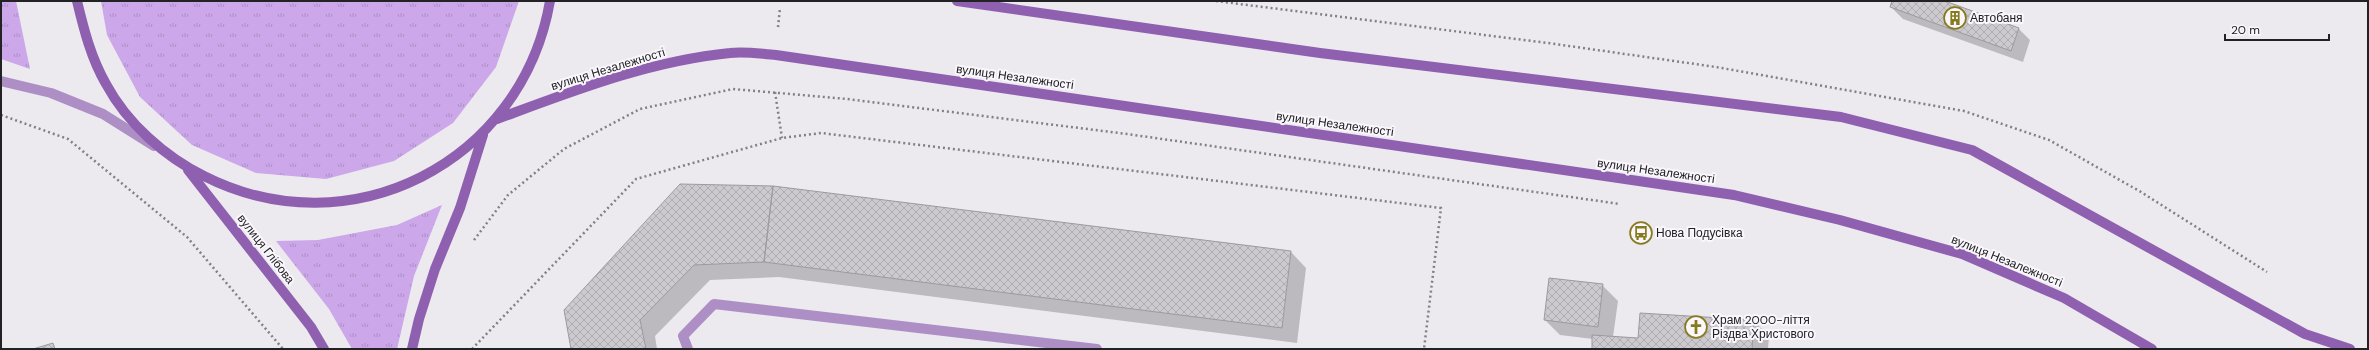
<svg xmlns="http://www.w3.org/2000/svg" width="2369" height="350" viewBox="0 0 2369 350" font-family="'DM Sans',sans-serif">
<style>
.grass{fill:url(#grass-tufts)}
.shadow{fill:#0003}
.building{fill:url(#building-cross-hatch);stroke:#9d9a9f}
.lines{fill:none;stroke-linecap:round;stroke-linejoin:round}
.path{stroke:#828083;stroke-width:2.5;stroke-dasharray:2 3;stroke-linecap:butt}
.service{stroke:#ad8fc5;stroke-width:10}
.tertiary{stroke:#ad8fc5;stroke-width:10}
.secondary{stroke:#8f60b0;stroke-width:10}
.labels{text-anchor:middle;stroke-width:4;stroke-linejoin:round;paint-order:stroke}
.poi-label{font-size:12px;fill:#222123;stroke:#f9f6fc;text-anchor:start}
.street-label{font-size:12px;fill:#222123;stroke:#f9f6fc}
</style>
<defs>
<pattern id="grass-tufts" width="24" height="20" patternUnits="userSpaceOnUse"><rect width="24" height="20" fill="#cca7e9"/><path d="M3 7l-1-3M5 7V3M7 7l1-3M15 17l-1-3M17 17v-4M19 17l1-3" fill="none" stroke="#af8fc8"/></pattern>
<pattern id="building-cross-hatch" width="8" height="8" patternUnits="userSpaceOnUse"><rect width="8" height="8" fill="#cdcacf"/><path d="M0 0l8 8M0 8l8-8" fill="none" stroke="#b0adb1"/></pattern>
</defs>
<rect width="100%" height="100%" fill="#ece9ef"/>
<path class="grass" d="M1 1H16L30 69 1 59Z
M101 1H519L496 67 453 123 394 161 326 179 256 173 192 145 140 97 107 35Z
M442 205 414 276 397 349H352L329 309 276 241 318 240 397 225Z"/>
<path class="shadow" d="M1893 1H1942L2019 29 2030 40 2023 62 1903 19 1891 7Z
M773 187 1291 252 1306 268 1297 343 779 277 710 280 655 336 657 349H572Z
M1602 285 1618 301 1613 337 1639 339 1641 314 1754 321 1769 336 1768 349H1593V339L1560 335 1545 320Z"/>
<path class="building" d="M1892 1H1945L2019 28 2011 51 1890 7Z
M680 184 773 186 764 262 694 265 640 320 646 349H571L564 310Z
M773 186 1291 251 1282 328 764 262Z
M1549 278 1603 284 1598 327 1544 320Z
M1640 313 1754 320 1752 349H1592V335L1638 338Z
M53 343 55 349H33Z"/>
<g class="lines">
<path class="path" d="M1216 1 1548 43 1716 67 1964 111 2049 140 2141 192 2267 272
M778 27 780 8
M775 92 782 138
M1 115 68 139 187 237 283 349
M474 240 508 195 564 149 640 109 733 89 847 99 1127 134 1620 204
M472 349 636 179 782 138 821 133 1441 208 1424 349"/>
<path class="service" d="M688 349 683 336 714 304 1097 349"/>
<path class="tertiary" d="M1 81 51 93 103 114 154 146"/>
<path class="secondary" d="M77 1C84 30 91 58 106 84 127 123 165 157 204 176 350 250 522 163 550 1
M957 1 1320 53 1841 117 1972 150 2305 334 2350 349
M497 119C573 91 649 61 730 53 745 51 761 54 776 55L1734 195 1840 220 1962 254 2064 298 2152 349
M188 170 311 327 324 349
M412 349 419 319 435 269 460 208 483 135"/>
</g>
<defs>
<g id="building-ring" transform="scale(1.15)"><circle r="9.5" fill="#f9f6fc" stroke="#87791e" stroke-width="1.5"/><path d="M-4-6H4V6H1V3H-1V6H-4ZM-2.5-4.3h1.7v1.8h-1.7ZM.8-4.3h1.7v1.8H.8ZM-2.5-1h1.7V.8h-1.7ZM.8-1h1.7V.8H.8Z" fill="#87791e"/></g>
<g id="bus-ring" transform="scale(1.15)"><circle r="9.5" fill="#f9f6fc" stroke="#87791e" stroke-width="1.5"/><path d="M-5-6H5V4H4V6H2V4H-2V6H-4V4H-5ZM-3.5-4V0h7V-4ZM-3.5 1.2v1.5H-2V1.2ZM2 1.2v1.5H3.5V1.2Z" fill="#87791e"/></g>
<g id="church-ring" transform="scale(1.15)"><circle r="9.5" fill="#f9f6fc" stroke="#87791e" stroke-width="1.5"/><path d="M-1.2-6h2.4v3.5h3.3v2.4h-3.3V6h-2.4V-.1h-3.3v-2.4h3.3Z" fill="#87791e"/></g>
</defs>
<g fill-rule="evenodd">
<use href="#building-ring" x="1955" y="18"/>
<use href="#bus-ring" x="1641" y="233"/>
<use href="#church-ring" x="1696" y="327"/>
</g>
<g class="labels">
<g class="poi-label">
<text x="1970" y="22">Автобаня</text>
<text x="1656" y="237">Нова Подусівка</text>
<text x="1712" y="324">Храм 2000-ліття<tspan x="1712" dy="14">Різдва Христового</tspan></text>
</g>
<g class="street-label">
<text transform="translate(608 69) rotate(-17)" y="4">вулиця Незалежності</text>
<text transform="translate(1015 77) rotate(8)" y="4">вулиця Незалежності</text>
<text transform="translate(1335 124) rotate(8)" y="4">вулиця Незалежності</text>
<text transform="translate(1656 171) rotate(8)" y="4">вулиця Незалежності</text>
<text transform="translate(266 249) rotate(52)" y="4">вулиця Глібова</text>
<text transform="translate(2007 261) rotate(22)" y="4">вулиця Незалежності</text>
</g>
</g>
<rect width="2369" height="350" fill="none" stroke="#222123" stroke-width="4"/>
<path d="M2225 34v6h104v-6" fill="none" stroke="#222123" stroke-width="2"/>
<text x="2231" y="34" font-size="12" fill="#222123" stroke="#f9f6fc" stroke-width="3" paint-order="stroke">20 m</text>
</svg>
